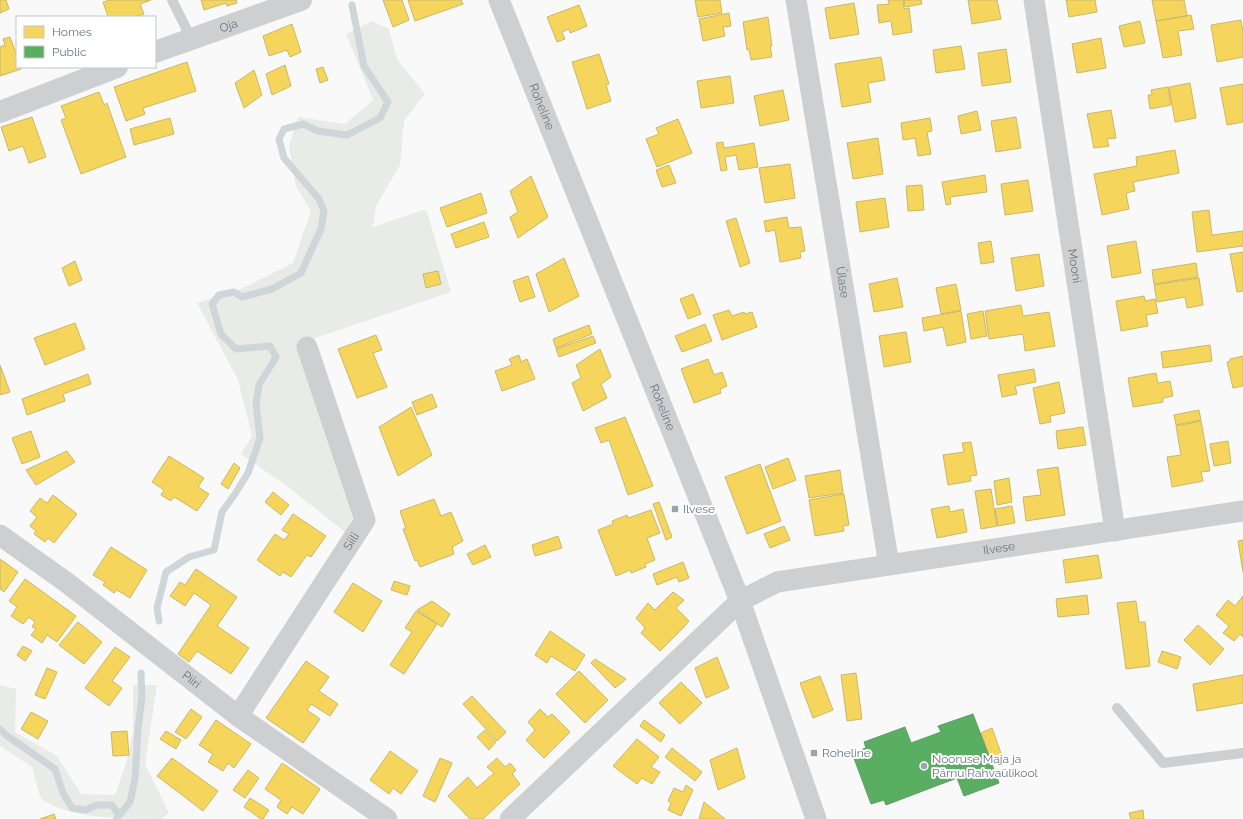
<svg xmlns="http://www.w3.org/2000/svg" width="1243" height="819" viewBox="0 0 1243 819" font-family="Raleway,sans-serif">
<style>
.green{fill:#e8ebe6}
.homes{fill:#f6d55c;stroke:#cab868}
.public{fill:#5aae61;stroke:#5d9d6b}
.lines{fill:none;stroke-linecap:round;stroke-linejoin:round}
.stream{stroke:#ced6d9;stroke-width:7}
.service{stroke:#cecfd0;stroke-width:10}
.minor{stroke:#cecfd0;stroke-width:21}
.tertiary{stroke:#cecfd0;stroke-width:22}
.poi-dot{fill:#99a4ac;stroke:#fff;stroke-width:1.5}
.labels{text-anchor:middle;stroke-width:4;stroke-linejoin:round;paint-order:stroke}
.street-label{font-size:12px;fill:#657683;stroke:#fff}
.poi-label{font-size:12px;fill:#657683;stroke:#fff;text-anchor:start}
</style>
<rect width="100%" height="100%" fill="#f9f9f9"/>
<path class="green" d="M372 21 389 29 397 59 425 94 404 121 400 165 376 206 373 227 426 209 451 292 298 344 355 514 345 532 288 487 241 454 252 436 238 380 197 303 241 289 293 263 311 211 296 186 289 146 298 117 345 124 373 100 346 34Z
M0 685 16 689 15 732 57 756 81 794 115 795 126 763 133 732V685H157L145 764 169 813 161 819C127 819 68 819 42 799 38 794 34 774 32 767L0 746Z"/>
<path class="homes" d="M0 0H6L9 9 0 13Z
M110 0H151L140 4 144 14 134 17H108L103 2Z
M201 0H236L237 3 227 6 226 3 204 10Z
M383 0H402L409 20 393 27Z
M408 0H461L463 4 415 21Z
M695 0H720L722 13 698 17Z
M888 0H903L904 9 909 8 912 32 893 35 891 21 879 23 877 5 889 4Z
M904 0H921L922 4 905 7Z
M968 0H997L1001 19 972 24Z
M1066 0H1095L1097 12 1069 17Z
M1152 0H1184L1187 16 1156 21Z
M854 3 859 34 830 39 825 8Z
M579 5 587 26 570 33 569 29 562 32 565 39 557 42 547 17Z
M729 13 731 26 723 27 725 36 703 41 699 19Z
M1191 15 1194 29 1178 31 1182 55 1163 58 1156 21Z
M768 17 772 46H770L772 57 751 60 749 49 747 50 743 22Z
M1241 20 1243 32V57L1217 62 1211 25Z
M1140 21 1145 43 1124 47 1119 26Z
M292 24 301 52 290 57 287 50 269 56 263 36Z
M10 37 17 56V67H21V69L0 76V47L5 45 3 39Z
M1101 38 1106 68 1077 73 1072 44Z
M961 46 965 69 936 73 933 50Z
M1006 49 1011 82 982 86 978 53Z
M599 54 609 84 606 85 611 101 587 109 572 62Z
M881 57 885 80 868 83 871 102 842 107 835 64Z
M187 62 196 91 143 108 145 114 126 121 114 87Z
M285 65 291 86 272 95 266 74Z
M323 67 328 80 320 83 316 69Z
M254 70 262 95 244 108 235 83Z
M730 76 734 103 701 108 697 81Z
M1190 83 1196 118 1175 122 1169 87Z
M1243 84V122L1227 125 1220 88Z
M1168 87 1171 105 1150 109 1148 95H1152L1151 90Z
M783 90 789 120 760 126 754 96Z
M99 92 104 105 107 103 126 157 81 174 61 120 66 118 61 106Z
M1111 110 1116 138 1107 139 1109 146 1094 148 1087 114Z
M977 111 981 130 961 134 958 116Z
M32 117 46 157 29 163 23 146 9 151 1 127Z
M1016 117 1021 148 996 152 991 121Z
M170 118 174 134 134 145 130 129Z
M930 118 932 131 927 132 931 154 918 156 915 138 903 140 901 123Z
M678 119 692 153 657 167 646 139 659 134 656 128Z
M878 138 883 174 853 179 847 143Z
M723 142 724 148 754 143 758 167 739 170 736 155 725 157 727 170 721 171 716 143Z
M1175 150 1179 173 1133 182 1135 191 1126 193 1129 209 1102 215 1094 174 1137 166 1136 157Z
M790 164 795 198 765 203 759 168Z
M669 165 676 183 662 187 656 170Z
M985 175 987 192 950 197 951 204 946 205 942 182Z
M531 176 548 217 518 238 510 217 518 212 510 191Z
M1028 180 1033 211 1005 215 1001 184Z
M922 185 924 210 908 211 906 186Z
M481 193 487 213 447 227 440 208Z
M885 198 889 227 860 232 856 202Z
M1209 210 1212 235 1243 231V246L1197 252 1192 212Z
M787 217 789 228 801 227 805 251 800 252 801 258 780 262 775 230 766 232 764 221Z
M736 218 750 263 740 267 726 221Z
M484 222 489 237 456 248 451 234Z
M991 241 994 262 981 264 978 243Z
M1136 241 1141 273 1112 278 1107 246Z
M1243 252V291L1237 292 1230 254Z
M1039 254 1044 286 1016 291 1011 258Z
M564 258 579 296 549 312 536 274Z
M75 261 82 280 69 286 62 268Z
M1196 263 1198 277 1154 284 1152 270Z
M438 271 441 284 426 288 423 274Z
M528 276 535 297 520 302 513 281Z
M897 278 903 307 874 312 869 284Z
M1199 278 1203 305 1187 308 1185 297 1157 302 1154 285Z
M956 284 961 310 941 314 936 288Z
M693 294 701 314 688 319 680 299Z
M1144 296 1145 301 1155 299 1158 313 1146 315 1148 326 1121 331 1116 301Z
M1021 305 1023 316 1049 312 1055 346 1025 351 1023 334 989 339 985 311Z
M729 310 732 316 744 312 745 314 752 312 757 327 722 340 713 315Z
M961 311 966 342 947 346 943 327 924 331 922 318Z
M983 311 987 336 971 339 967 314Z
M75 323 85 349 45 365 34 338Z
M705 324 712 341 682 352 675 336Z
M589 325 592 334 556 348 553 339Z
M906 332 911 362 884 367 879 336Z
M376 335 382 350 373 353 387 387 357 398 338 349Z
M593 336 596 343 559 357 556 349Z
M1210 345 1212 361 1163 368 1161 352Z
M600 349 611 377 601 384 607 398 583 411 572 383 581 378 576 365Z
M519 355 521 362 527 359 535 379 502 391 495 371 512 365 509 359Z
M1243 356V386L1233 388 1227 362 1230 361V359Z
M708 359 714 375 722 372 727 386 720 389 721 393 694 403 681 369Z
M0 365 10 392 0 395Z
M1034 369 1036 382 1015 386 1017 394 1002 397 998 375Z
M1156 373 1158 383 1170 381 1173 396 1163 398V402L1133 407 1128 378Z
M88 374 91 384 63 394 65 401 27 415 22 399Z
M1059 382 1065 413 1050 416 1051 422 1040 424 1033 388Z
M432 394 437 407 417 415 412 402Z
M411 407 432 455 398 476 379 427Z
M1199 410 1201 420 1176 425 1174 415Z
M625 417 653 486 628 495 609 440 601 443 595 428Z
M1201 421 1210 471 1201 472 1203 481 1172 487 1167 457 1181 455 1176 426Z
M1083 427 1086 445 1058 449 1056 431Z
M31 431 40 457 22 464 12 438Z
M1228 441 1231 463 1214 466 1210 444Z
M971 442 977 475 970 476 971 481 948 485 943 455 964 452 962 443Z
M67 451 75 462 36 485 26 470Z
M169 456 204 478 198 487 209 494 197 511 174 497 171 501 161 495 164 490 152 482Z
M788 458 796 480 773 489 765 467Z
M234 463 240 468 228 489 221 484Z
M760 464 781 521 747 534 725 477Z
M1058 467 1065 515 1026 521 1023 497 1041 495 1037 470Z
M840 470 843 493 809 498 805 476Z
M1009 478 1012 502 997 505 994 481Z
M991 489 997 526 981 529 975 491Z
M273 492 289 505 281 515 265 502Z
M844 494 849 525 843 526 844 531 815 536 809 500Z
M53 495 77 514 54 543 48 538 45 542 34 534 36 531 30 526 37 517 30 511 40 498 47 503Z
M434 499 441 516 451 512 463 541 452 547 454 554 420 567 417 560 415 561 403 529H406L400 511Z
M659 502 672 537 666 540 653 504Z
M949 506 950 512 963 509 967 532 937 538 931 509Z
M1012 506 1015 523 998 526 995 509Z
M651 510 660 533 647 538 655 560 645 564 646 567 631 573 630 570 616 576 598 530 613 524 612 521 627 515 628 518Z
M293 514 326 536 311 557 307 555 291 577 283 572 280 576 257 560 275 534 284 540 289 534 282 530Z
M784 526 790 540 770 548 764 534Z
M558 536 562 548 535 556 532 545Z
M1243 540V572L1238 541Z
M485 545 491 557 473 565 467 554Z
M111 547 147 570 130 598 117 590 114 593 103 585 105 582 93 575Z
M1098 555 1102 578 1066 583 1063 560Z
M0 559 18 572 4 592 0 589Z
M683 562 689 578 679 582 677 577 657 585 653 574Z
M196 569 237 597 217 626 249 648 231 674 197 651 189 662 178 654 211 605 194 593 185 606 170 596 180 582 185 585Z
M25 579 76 616 57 642 47 635 42 643 31 635 36 629 32 627 35 622 29 617 23 624 11 616 17 607 9 601Z
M394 581 410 586 407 595 391 590Z
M353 583 382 601 363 632 334 612Z
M673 592 684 600 676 608 689 621 683 628 660 651 641 633 645 628 636 618 648 603 655 610Z
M1087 595 1089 614 1058 617 1056 599Z
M1243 596V637L1240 634 1234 641 1223 633 1229 626 1216 615 1228 600 1235 606Z
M432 601 450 614 442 627 417 610Z
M1136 601 1139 622H1145L1150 666 1126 669 1117 603Z
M416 611 437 624 404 674 390 665 412 632 405 628Z
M78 622 102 642 84 664 59 645Z
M1198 625 1224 649 1210 665 1184 640Z
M550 631 585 655 575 671 551 656 547 663 535 655Z
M23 646 32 651 25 661 17 655Z
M115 647 130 657 112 681 122 688 109 706 85 688Z
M1162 651 1181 657 1177 669 1158 662Z
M717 657 729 688 706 698 695 668Z
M595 659 598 661 626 679 615 688 591 663Z
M306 661 329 677 319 691 338 704 330 716 311 704 307 710 320 719 303 743 266 718Z
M47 668 57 672 45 699 35 695Z
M579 671 608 700 585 723 556 694Z
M856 673 862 719 847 721 841 675Z
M1243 675V703L1197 711 1193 684Z
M820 676 833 710 813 718 800 683Z
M681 682 702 703 680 724 659 703Z
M472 696 506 732 497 741 463 704Z
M191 709 202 717 186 739 175 732Z
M540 709 548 717 552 714 570 732 544 758 526 740 535 730 528 722Z
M31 712 48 721 38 739 21 729Z
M216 720 251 744 234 768 228 763 223 771 208 762 213 754 199 745Z
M644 720 665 735 661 742 640 726Z
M992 728 1003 759 992 763 981 733Z
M485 730 496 742 489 750 477 737Z
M127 731 129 755 113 756 111 732Z
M166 731 181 740 176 749 160 739Z
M637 739 659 757 651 767 660 772 652 784 642 778 637 784 613 766Z
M672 748 702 772 695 781 665 757Z
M737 748 745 778 718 790 710 760Z
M390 751 418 771 401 794 393 788 389 794 370 780Z
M172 758 218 791 203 811 157 776Z
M440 758 452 763 435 802 423 796Z
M497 758 505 767 510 763 516 770 512 774 520 784 483 819H470L448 796 468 777 477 788 494 773 487 767Z
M282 763 320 789 303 814 292 807 287 814 277 807 281 800 265 789Z
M248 770 259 778 245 798 233 790Z
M686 785 693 790 681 816 668 810 671 803 668 801 674 788 683 792Z
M250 798 269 810 263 819H261L244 807Z
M704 802 725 819H699Z
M1143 810 1144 819H1131L1129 813Z
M54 814 56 819H40Z"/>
<path class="public" d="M973 714 999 783 964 796 957 778 886 805 884 800 871 804 852 753 866 748 864 742 905 727 911 743 941 732 938 726Z"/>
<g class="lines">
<path class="stream" d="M159 621 157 608 166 572 189 557 214 550 222 512 235 494 248 473 260 438 256 403 259 385 276 357 270 346 236 349 221 334 212 304 219 295 234 292 242 297 272 289 301 273 321 229 324 211 319 199 284 158 279 139 284 129 303 124 318 131 347 135 380 118 388 102 364 66 352 5
M0 729 6 735 55 769 63 793 72 808 85 810 97 805H112L119 815
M117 819V818L130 802 135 779 138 729 142 697 141 673"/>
<path class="service" d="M172 0 191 38
M1117 708 1163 763 1243 753"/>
<g class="minor">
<path id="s1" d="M499 0 740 601 816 819"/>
<path id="s2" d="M796 0 889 565"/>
<path id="s3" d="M1034 0 1115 531"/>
<path id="s4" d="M0 535 66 582 238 716 387 819"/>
<path id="s5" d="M238 716 365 520 307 347"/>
<path id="s6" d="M510 819 740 601 777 582 1243 511"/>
</g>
<g class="tertiary">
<path id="s7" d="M155 52 301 0"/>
<path d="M0 112 117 67"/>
</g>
</g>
<g class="poi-dot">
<rect x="671" y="505" width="8" height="8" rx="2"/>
<rect x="810" y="749" width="8" height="8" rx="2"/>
<circle cx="924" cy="766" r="4"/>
</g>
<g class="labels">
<g class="street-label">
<text dy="4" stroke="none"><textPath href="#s7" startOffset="78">Oja</textPath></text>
<text dy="4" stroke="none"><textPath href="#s1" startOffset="115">Roheline</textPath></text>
<text dy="4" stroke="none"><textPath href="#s3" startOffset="269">Mooni</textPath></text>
<text dy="4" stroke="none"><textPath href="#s2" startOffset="286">Ülase</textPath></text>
<text dy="4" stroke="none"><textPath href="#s1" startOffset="439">Roheline</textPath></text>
<text dy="4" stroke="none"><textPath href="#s5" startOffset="208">Siili</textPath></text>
<text dy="4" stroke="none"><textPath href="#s6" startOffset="583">Ilvese</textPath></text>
<text dy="4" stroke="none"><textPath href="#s4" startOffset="240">Piiri</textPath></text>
</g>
<g class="poi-label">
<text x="683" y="513">Ilvese</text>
<text x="822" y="757">Roheline</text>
<text x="932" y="763">Nooruse Maja ja<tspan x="932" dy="14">Pärnu Rahvaülikool</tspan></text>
</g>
</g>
<rect x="16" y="16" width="140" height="52" fill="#ffffff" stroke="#c1c8cd"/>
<rect x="24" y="26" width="20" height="12" fill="#f6d55c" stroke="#c1c8cd"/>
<text x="52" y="36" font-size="12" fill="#657683">Homes</text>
<rect x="24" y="46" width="20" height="12" fill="#5aae61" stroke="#c1c8cd"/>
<text x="52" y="56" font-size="12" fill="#657683">Public</text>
</svg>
